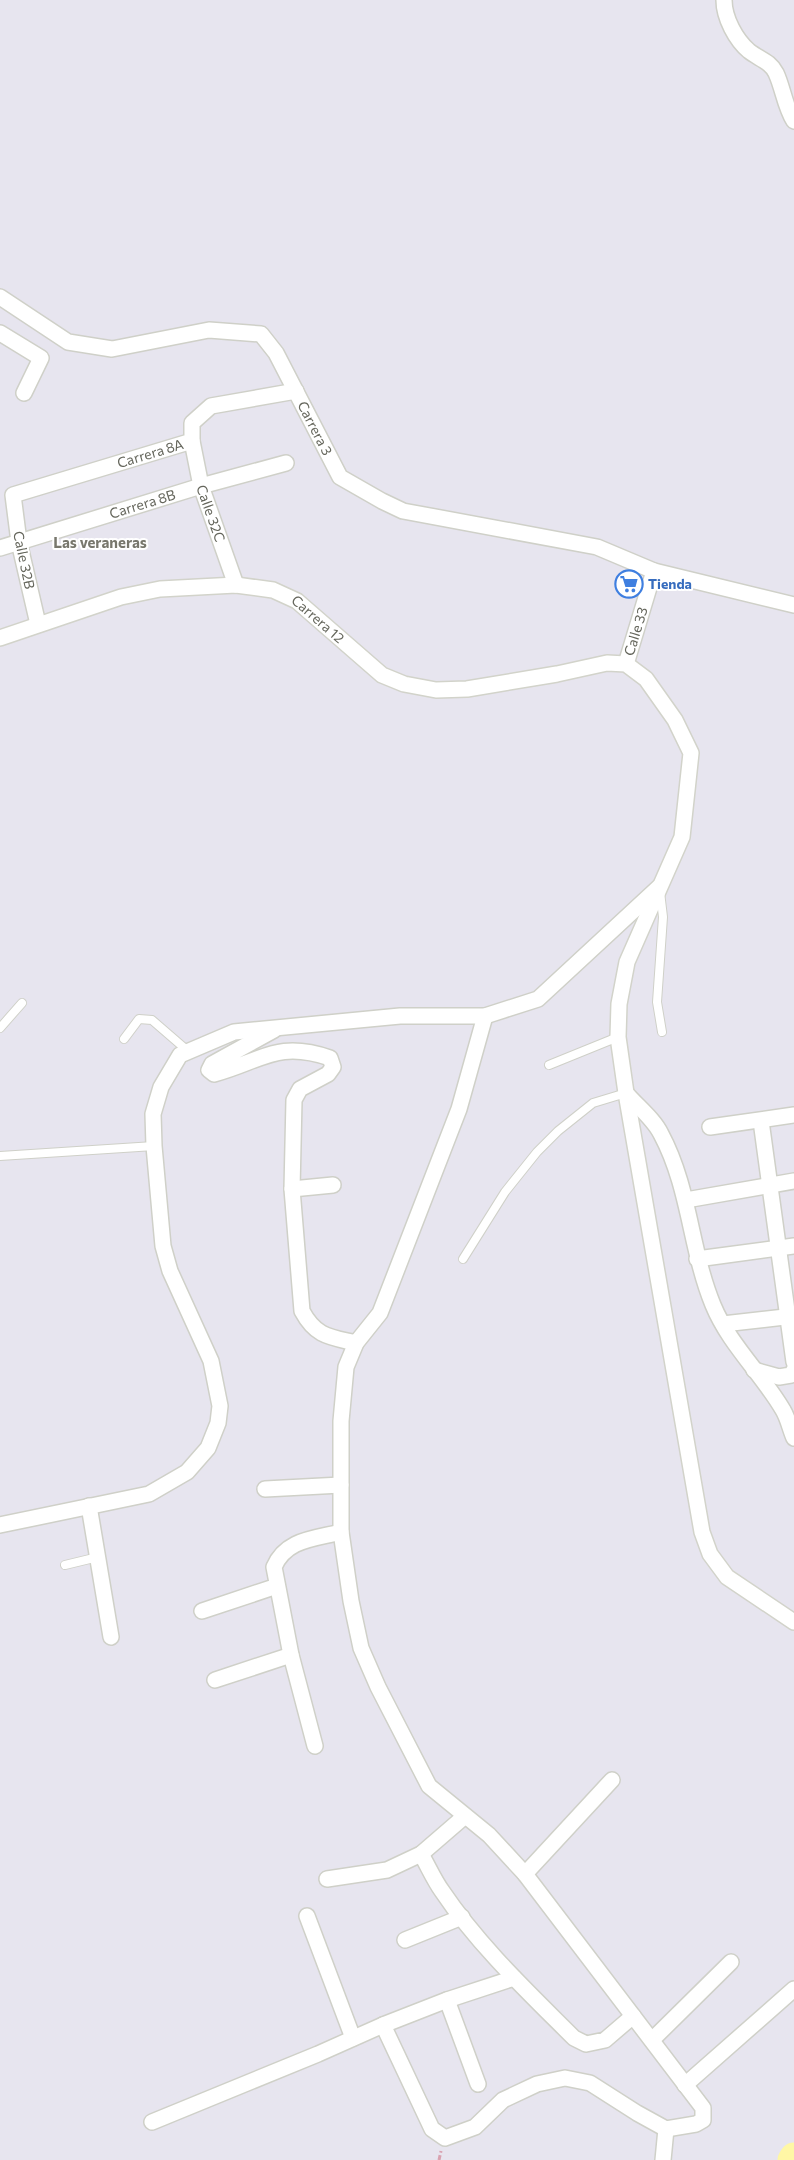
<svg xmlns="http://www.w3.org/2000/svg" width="794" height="2160" viewBox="0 0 794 2160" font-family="Commissioner,sans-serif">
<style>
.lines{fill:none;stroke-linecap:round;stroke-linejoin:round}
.river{stroke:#fff7a5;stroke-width:29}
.lane-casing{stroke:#cfd0c8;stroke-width:10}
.street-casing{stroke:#cfd0c8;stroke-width:18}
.secondary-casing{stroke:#d2d3ca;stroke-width:18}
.path{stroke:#d8a2b0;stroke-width:3;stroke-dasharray:5 2.5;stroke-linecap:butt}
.lane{stroke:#fff;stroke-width:8}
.street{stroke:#fff;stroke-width:15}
.secondary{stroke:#fff;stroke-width:15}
.labels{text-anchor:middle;stroke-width:4;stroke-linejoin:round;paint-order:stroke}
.street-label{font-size:14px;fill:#65665c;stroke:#fff}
.shop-label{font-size:14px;font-weight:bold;fill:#366cbe;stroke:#fff;text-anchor:start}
.neighbourhood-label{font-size:15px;font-weight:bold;fill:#78776d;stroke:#fff}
</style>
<rect width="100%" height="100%" fill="#e7e5ef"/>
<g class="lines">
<path class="river" d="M792 2160 794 2157"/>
<g class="lane-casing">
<path id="lane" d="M660 892 663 917 657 1002 662 1032
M0 1028 22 1003
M124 1039 139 1019 152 1020 189 1052
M549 1065 618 1037
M0 1156 154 1146
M463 1259 505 1192 537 1152 558 1131 593 1103 626 1093
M65 1565 98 1557"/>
</g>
<g class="street-casing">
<g id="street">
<path d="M724 0C724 18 736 40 749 51 759 59 770 61 776 73 783 88 785 107 794 121"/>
<path id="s1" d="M0 297 68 342 112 349 209 330 261 334 276 353 340 477 382 501 403 511 597 547 654 571 794 605"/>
<path d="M0 333 41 358 24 393"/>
<path id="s2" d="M192 441 201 486 236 585"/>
<path id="s3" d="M0 548 201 486 286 463"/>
<path id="s4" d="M38 624 19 542 13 495 192 441V423L211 406 296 391"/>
<path id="s5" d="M626 664 654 571"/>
<path d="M274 1030 212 1064 209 1070 214 1074C262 1061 277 1040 330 1058L333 1067 328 1074 300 1089 294 1100 292 1189 302 1311C316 1337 330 1337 356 1343"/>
<path d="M626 1093C637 1106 654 1119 661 1134 690 1188 690 1249 713 1305 729 1344 762 1374 783 1410 788 1418 790 1429 794 1438"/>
<path d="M761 1121 794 1362"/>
<path d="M710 1127 794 1115"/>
<path d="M292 1189 333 1185"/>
<path d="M686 1200 794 1181"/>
<path d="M697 1259 794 1246"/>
<path d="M723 1324 794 1316"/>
<path d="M754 1370 779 1377 791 1375 794 1370"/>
<path d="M265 1489 341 1485"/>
<path d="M89 1506 111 1637"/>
<path d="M0 1525 149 1494 187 1472 208 1448 218 1423 220 1406 211 1361 170 1271 163 1246 154 1146 153 1114 161 1087 180 1055 234 1032 400 1016H485L538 999 659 887"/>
<path d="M202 1611 277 1586"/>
<path d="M215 1680 291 1655"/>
<path d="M315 1746 291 1655 274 1567C286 1539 314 1539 341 1532"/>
<path d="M421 1854C428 1866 434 1880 442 1891 479 1946 528 1992 574 2038L586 2044 605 2040 633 2016"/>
<path d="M525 1874 612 1780"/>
<path d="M327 1879 387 1870 421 1854 465 1816"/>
<path d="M307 1916 353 2038"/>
<path d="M405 1940 462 1917"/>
<path d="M447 2000 478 2084"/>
<path d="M383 2025 432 2129 445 2138 475 2127 503 2100 537 2084 565 2078 590 2083 637 2113 666 2129 696 2124 703 2120V2108L525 1874 489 1835 429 1786 378 1687 361 1648 351 1601 341 1532V1421L346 1367 356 1343 380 1313 459 1109 485 1016"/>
<path d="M652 2040 731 1962"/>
<path d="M685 2085 794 1989"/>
<path d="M152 2122 318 2054 383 2025 447 2000 514 1978"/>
<path d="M663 2160 666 2129"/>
</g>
</g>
<g class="secondary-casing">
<g id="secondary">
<path id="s6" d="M0 638 121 597 160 589 236 585 273 590 297 601 382 675 404 684 436 690 467 689 557 674 607 663 626 664 646 679 675 720 691 753 682 837 627 962 619 1004 618 1037 626 1093 702 1532 710 1554 727 1577 794 1622"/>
</g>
</g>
<path class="path" d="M439 2160 441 2151"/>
<use href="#lane" class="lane"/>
<use href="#street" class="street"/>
<use href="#secondary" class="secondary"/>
</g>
<defs>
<g id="supermarket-ring" transform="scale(1.4375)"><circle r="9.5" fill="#fff" stroke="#3f7fe0" stroke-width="1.5"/><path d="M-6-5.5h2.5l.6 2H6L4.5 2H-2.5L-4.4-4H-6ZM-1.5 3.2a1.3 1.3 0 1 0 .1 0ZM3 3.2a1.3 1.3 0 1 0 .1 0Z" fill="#3f7fe0"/></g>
</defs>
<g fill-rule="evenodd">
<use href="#supermarket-ring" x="629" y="584"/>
</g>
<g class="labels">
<g class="street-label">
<text dy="5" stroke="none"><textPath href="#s1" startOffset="386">Carrera 3</textPath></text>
<text dy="5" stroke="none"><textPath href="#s4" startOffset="275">Carrera 8A</textPath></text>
<text dy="5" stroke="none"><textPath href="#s3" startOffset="149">Carrera 8B</textPath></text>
<text dy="5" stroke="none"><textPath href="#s2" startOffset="75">Calle 32C</textPath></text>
<text transform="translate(24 560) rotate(78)" y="5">Calle 32B</text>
<text dy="5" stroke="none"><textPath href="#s6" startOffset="335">Carrera 12</textPath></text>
<text dy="5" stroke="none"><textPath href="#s5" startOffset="34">Calle 33</textPath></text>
</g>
<g class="shop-label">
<text x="648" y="589">Tienda</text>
</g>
<g class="neighbourhood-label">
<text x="100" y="548">Las veraneras</text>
</g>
</g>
</svg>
